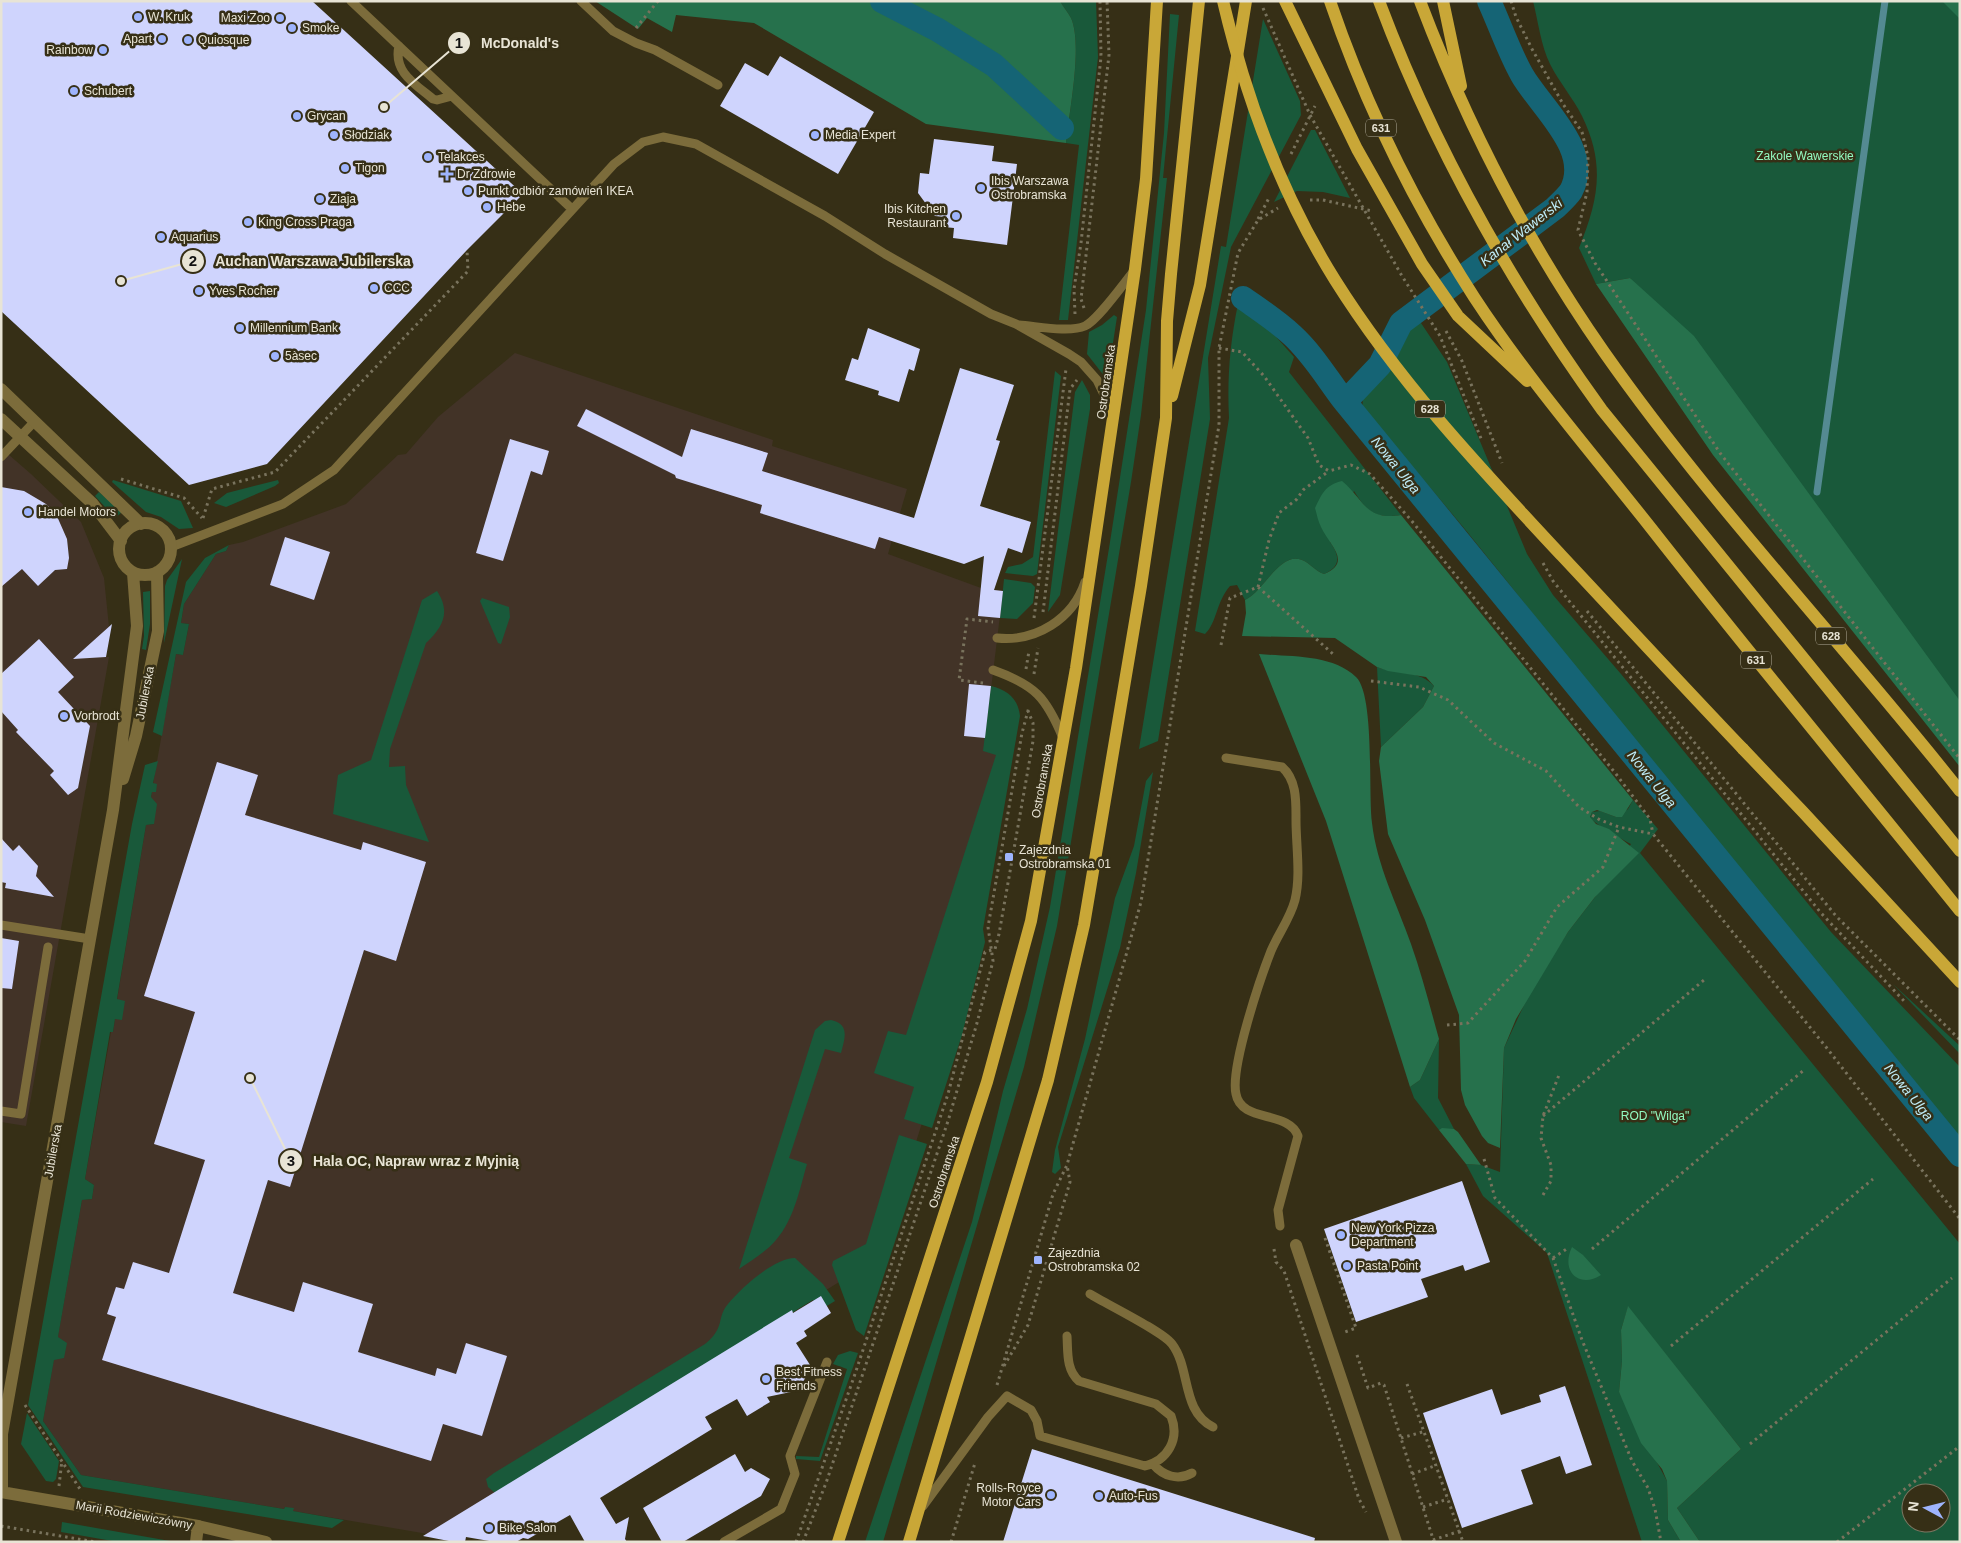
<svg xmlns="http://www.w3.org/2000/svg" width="1961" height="1543" viewBox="0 0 1961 1543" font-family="Arial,sans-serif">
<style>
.industrial{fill:#423327}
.green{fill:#19593a;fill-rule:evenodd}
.forest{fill:#26714c}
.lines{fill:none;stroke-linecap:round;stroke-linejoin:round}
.stream{stroke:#548a92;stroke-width:7}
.canal{stroke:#156475;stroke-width:24}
.building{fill:#cfd4fd}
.path{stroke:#79735d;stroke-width:3;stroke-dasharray:2.5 4;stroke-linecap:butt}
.service{stroke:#7c6c3b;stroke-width:9}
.minor{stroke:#7c6c3b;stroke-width:12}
.tertiary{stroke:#7c6c3b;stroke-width:12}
.primary{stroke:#c9a737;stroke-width:12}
.primary-bridge{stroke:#c9a737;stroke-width:12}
.poi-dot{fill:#9eb4fd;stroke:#362f16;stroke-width:2}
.labels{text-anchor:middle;stroke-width:5;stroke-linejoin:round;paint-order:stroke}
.shield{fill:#362f16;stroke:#b3ae9c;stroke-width:1}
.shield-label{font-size:11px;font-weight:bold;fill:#e8e4d5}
.poi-label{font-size:12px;fill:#e8e4d5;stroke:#362f16;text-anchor:start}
.park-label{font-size:12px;fill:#92f9c0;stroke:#362f16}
.street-label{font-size:12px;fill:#e8e4d5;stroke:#362f16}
.water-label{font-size:14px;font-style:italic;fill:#bfedf9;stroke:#362f16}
.leader{fill:none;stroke:#e8e4d5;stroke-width:2}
.callout-dot{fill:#e8e4d5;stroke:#362f16;stroke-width:2}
.mark-label{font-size:15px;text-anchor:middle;font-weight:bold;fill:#111}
.callout-label{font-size:14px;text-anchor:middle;font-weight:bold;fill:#e8e4d5;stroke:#362f16;stroke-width:5;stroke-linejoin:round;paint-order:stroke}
</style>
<rect width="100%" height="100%" fill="#362f16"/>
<path class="industrial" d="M515 353 773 440 772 446 907 489 888 554 981 588 1003 591 985 738 1010 757 947 1043 880 1257 428 1534 293 1511 285 1507 284 1509 81 1475 43 1421 82 1200 92 1199 94 1185 85 1179 111 1032H113L115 1019 125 1002 117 1000 146 825 154 824 151 797 152 792H155L153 784 176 654 183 655 189 624 181 623 184 604 216 554 226 551 229 545 243 542 346 504 398 455 406 454 438 417Z
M1 448 31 474 81 522 104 578 109 627 106 657H109L26 1126 1 1122Z"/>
<path class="green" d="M1060 1H1096L1098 57 1068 320H1059L1079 145 1066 143C1069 112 1083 45 1071 18 1068 12 1063 7 1060 1Z
M1533 1H1960V704L1630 278 1596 284 1579 248C1598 201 1606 165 1582 116 1573 98 1559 82 1550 64 1541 46 1538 21 1533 1Z
M1170 14 1179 15 1163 178H1167L1141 415 1131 482 1057 926 1024 1067 883 1542H865L972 1222 1003 1091 1027 1009 1050 907 1110 542 1146 310 1164 133Z
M1263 19 1300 101 1301 115 1231 247 1208 358 1210 419 1158 741 1139 749 1221 246 1226 247Z
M1311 130H1315L1350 198 1323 192 1297 191 1274 202Z
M1238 304 1263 322 1294 357 1289 372 1401 515C1375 519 1367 512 1354 491L1330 542C1340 556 1341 567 1324 574 1315 571 1310 563 1302 560 1280 551 1264 591 1245 600L1237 585 1230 586C1216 602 1217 623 1205 634L1195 631 1229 418C1227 379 1230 342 1238 304Z
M1114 315 1117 317 1108 375 1105 377 1087 354 1089 332 1102 325Z
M1419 320 1447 362 1527 554 1553 595 1621 674 1831 932 1960 1067V1142C1843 1000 1727 858 1613 715 1531 613 1452 507 1362 411L1363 398 1378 373 1404 332Z
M1055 371 1061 376 1037 574 1033 576 1005 573 1008 567 1022 564 1033 557Z
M1082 380 1090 395V409L1060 595 1048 612 1075 392Z
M113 480 181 501 193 528 179 529 161 517 146 512 112 482Z
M278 480 279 483 275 486 226 507 214 503 227 493Z
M99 492 122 512 115 518 95 496Z
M229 545 226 551 216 554 184 604 181 623 189 624 183 655 176 654 162 736 153 732 186 582 205 558Z
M182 559 164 643 165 586 167 580Z
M1004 579 1031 583 1035 587 1033 603 1017 619 1000 618Z
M150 591V624L146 650 142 649 144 636 143 592Z
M437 591C451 612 443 627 426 643L390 749 389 767 405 766 406 785 429 842 333 814 338 775 371 760 422 600Z
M482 598 509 607 510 617 501 644 498 643 480 601Z
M1377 667C1396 674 1420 670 1434 686L1423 707 1381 747Z
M991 686C1007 690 1018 698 1020 716L983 929 985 942 962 1035 932 1128 904 1119 914 1087 874 1073 888 1031 906 1035 996 755 983 751Z
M158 761 153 783 157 784 156 792H152L151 797 157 804 154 824 146 825 117 999 125 1001 122 1020 115 1019 113 1032H110L85 1179 94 1185 92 1199 82 1200 58 1337 67 1343 64 1358 54 1360 43 1421 81 1475 284 1509 285 1507 294 1508 293 1511 344 1520 332 1528 83 1487 28 1405 132 824 145 765Z
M1153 772 1136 873 1120 948 1058 1147 1061 1168 1055 1174 1052 1172 1055 1150 1085 1039 1115 898 1134 846 1146 781Z
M1633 800 1658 829 1640 853 1960 1244V1542H1700L1677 1508 1741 1449 1628 1307 1621 1330 1622 1361 1619 1392 1667 1481 1668 1520 1681 1542H1642L1547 1253 1483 1196 1466 1164 1481 1165 1500 1172 1504 1048 1531 990 1568 932 1595 897 1631 844C1621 839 1597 825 1590 818L1592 812 1600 811 1616 817 1628 809ZM1911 1493H1941V1523H1911Z
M1893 984 1960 1046V1054Z
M831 1020C850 1024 845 1038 841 1053L825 1049 789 1158 807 1164C800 1188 794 1220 776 1240 766 1252 752 1260 739 1269L815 1030 825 1021Z
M1439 1039 1438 1098 1454 1129 1439 1130 1414 1098 1410 1087 1420 1080Z
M899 1135 927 1144 864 1336 856 1330 832 1265 833 1261 866 1244Z
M795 1258 823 1284 835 1301 820 1310 813 1300 495 1493 488 1487 486 1479 494 1473 705 1344C726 1327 716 1318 728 1304 741 1288 774 1258 795 1258Z
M850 1351 858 1353 820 1461 796 1459V1456L819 1457 847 1369 833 1364 838 1355Z
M27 1413 59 1461 56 1479 53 1482 46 1481 21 1444Z
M62 1522 170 1541 171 1542H118L61 1532Z"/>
<path class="forest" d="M595 1H1060C1063 7 1068 12 1071 18 1083 45 1069 112 1066 143L926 124 754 23 676 15 672 32 647 18 638 29Z
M1942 1H1960V19Z
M1630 278 1694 336 1960 701V767L1713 455 1596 284Z
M1342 481C1365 500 1365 521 1401 515L1633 800 1622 817H1616L1597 810 1592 812 1590 817 1596 824 1609 829 1639 853 1595 897 1568 932 1516 1019 1504 1048 1500 1148 1488 1143 1482 1136 1465 1105 1461 1090 1459 1015 1425 920 1388 834 1379 761 1381 747 1423 707 1434 686 1426 677 1388 671 1377 667 1335 638 1242 636 1246 613 1245 600C1264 591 1280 551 1302 560 1310 563 1315 571 1324 574 1353 562 1329 545 1321 527 1318 521 1317 515 1315 508 1322 494 1325 485 1342 481Z
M1259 654C1290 657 1332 654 1356 677 1375 695 1368 794 1372 823 1377 866 1397 904 1411 944 1422 975 1430 1007 1439 1039L1420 1080 1410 1087 1326 821Z
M1442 1128 1454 1129 1458 1132 1481 1165 1466 1164 1439 1130Z
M1572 1247 1583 1255 1601 1275C1580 1289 1560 1272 1572 1247Z
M1628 1306 1741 1449 1677 1508 1700 1542H1681L1668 1520 1667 1481 1662 1469 1641 1443 1619 1392 1622 1361 1621 1330Z"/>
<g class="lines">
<path class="stream" d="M1817 492 1885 1"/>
<path class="canal" d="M882 1 938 30 994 65 1062 128
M1243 298C1260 310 1277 321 1292 335 1313 354 1328 380 1345 402L1960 1155
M1345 402 1380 365 1401 323 1555 208C1560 203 1567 197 1571 191 1593 150 1541 108 1522 75 1509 52 1500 25 1489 1"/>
</g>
<path class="building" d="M1 1H312L523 194 467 250 267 464 189 485 1 311Z
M780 56 874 112 838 174 720 106 745 63 768 76Z
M934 139 994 146 992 161 1017 164 1007 245 953 238 954 228 944 227 945 217 935 216 918 193 920 173 929 174Z
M868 328 920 349 914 371 909 369 899 402 878 395 879 391 845 380 852 358 858 360Z
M960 368 1014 385 996 440 1000 441 980 506 1031 522 1022 553 1008 548 994 590 1003 591 1000 618 978 616 984 556 964 564 879 537 875 549 760 513 762 505 676 478 675 475 577 426 586 409 682 457 691 429 768 453 762 471 914 518Z
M510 439 549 451 542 475 531 471 503 561 476 553Z
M1 487 24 491 46 504 56 514 67 539 69 558 67 569 55 570 38 586 22 569 1 587Z
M285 537 330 552 314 600 270 585Z
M112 624 106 657 73 659Z
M39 639 74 677 58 692 90 726 78 788 68 795 50 775 54 771 16 732 18 730 1 711V674Z
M969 684 991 686 985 738 964 736Z
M217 762 258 775 245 815 361 850 363 842 426 862 396 961 364 950 290 1187 268 1180 233 1293 294 1312 303 1282 373 1304 358 1352 435 1376 437 1368 456 1374 466 1343 507 1356 482 1436 443 1424 431 1461 102 1360 116 1317 107 1314 116 1287 124 1289 133 1262 169 1273 205 1160 154 1144 195 1012 144 996Z
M1 838 13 851 19 845 38 866 36 876 54 897 5 888 6 883 1 882Z
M1 938 19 941 12 989 1 988Z
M1462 1181 1490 1262 1465 1271 1463 1265 1421 1279 1428 1297 1356 1322 1324 1229Z
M821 1296 831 1313 804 1331 807 1336 796 1343 812 1368 802 1383 805 1389 767 1397 770 1402 747 1416 737 1399 705 1417 712 1429 600 1498 616 1524 629 1517 625 1539 627 1542H585L570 1515 528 1539 523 1538 516 1542H495L466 1537 465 1542H454L423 1536 792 1310 793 1313Z
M1565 1386 1592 1465 1566 1474 1560 1456 1521 1470 1533 1504 1462 1528 1423 1413 1492 1389 1501 1415 1541 1402 1539 1395Z
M1032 1449 1315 1538 1314 1542H1003Z
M735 1454 745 1472 751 1468 770 1479 761 1496 683 1542H662L643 1508Z"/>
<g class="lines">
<path class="path" d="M1511 1 1516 17 1532 49 1563 104 1582 132 1588 157 1587 192 1578 230 1595 263 1720 453 1960 759
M1263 8 1310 115 1402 276 1440 336 1482 441
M636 28 658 1
M1291 154 1315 106
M1310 200H1323L1372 211
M1258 219 1270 196
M1084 308 1081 299 1109 55 1107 1
M1075 314 1074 289 1081 243 1101 57 1100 1
M1446 331 1462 361 1502 463
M1219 348 1242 352 1264 376 1308 438 1319 465 1329 471 1351 465 1370 474 1411 520 1616 774 1650 819 1653 834
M121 479 184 498 202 518
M203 518 212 489 275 472 468 271 467 250
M1543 563 1553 581 1821 913 1904 1001
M1258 587 1269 540 1279 513 1297 499 1303 490 1329 471
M1587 611 1836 916 1960 1040
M1043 612 1070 389 1077 380
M1034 618 1066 369
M1221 645 1230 598 1258 587 1333 654
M1026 669 1029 651
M1034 674 1038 648
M1371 681 1419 687 1448 700 1494 743 1546 771 1579 807 1600 820 1619 827 1653 834 1826 1047 1960 1219
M983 683 959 680 967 619 993 622
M1447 1025 1468 1023 1525 961 1557 907 1603 867 1619 827
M1543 1116 1704 980
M1484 1159 1495 1198 1553 1258 1582 1340 1632 1461 1648 1488 1655 1509 1661 1542
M1543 1195 1551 1181V1165L1541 1138 1543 1116 1559 1075
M1325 1238 1356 1328 1342 1333
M1274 1249 1276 1262 1284 1271 1359 1499 1366 1512
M1592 1249 1804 1070
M1553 1258 1568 1248
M1671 1346 1873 1179
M1357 1355 1368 1388 1381 1383 1384 1385 1434 1542
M1004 1366 1028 1325 1070 1182 1067 1165
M1407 1384 1463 1542
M997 1385 1053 1194 1067 1165 1141 902 1219 425V348L1238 253 1258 220 1278 208
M25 1405 80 1489
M1401 1438 1426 1431
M1750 1444 1952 1278
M1412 1474 1437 1465
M59 1486 62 1460
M1423 1507 1448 1499
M1 1526 96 1542
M1433 1540 1460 1531
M796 1542 855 1374 948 1094 985 952 995 949 999 934 1033 741V723L1028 711
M803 1542 826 1483 948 1121 977 1023 993 961 988 927 1022 733 1029 707
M951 1542 975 1463
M1837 1542 1960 1446"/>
<path class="service" d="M351 1 572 209
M581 1 613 31 636 43 655 50 718 85
M399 46C393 72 415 84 433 99L437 100 452 96
M1019 325C1036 326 1069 333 1085 326 1098 320 1124 283 1134 271
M1 457 35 421
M171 547 283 504 334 470 614 164 643 142 663 137 696 144 825 216 885 254 991 314 1016 324 1069 354 1081 362 1097 380 1114 415
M997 638C1036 642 1073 619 1085 582
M993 670C1035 685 1046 697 1063 738
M1226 758 1282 767C1297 780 1296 802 1296 820 1296 846 1301 875 1295 900 1290 919 1278 934 1271 951 1260 979 1230 1068 1236 1094 1241 1123 1289 1110 1298 1136L1278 1210 1280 1226
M1 925 90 939
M1 1111 21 1114 48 947
M1090 1294C1106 1304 1162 1331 1172 1344 1191 1369 1181 1411 1213 1427
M1153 1464C1163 1476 1178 1481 1192 1473
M923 1506 988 1417 1007 1396 1031 1410 1037 1421 1040 1436 1145 1466C1168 1460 1180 1439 1171 1416L1156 1404 1079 1381C1066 1370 1068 1352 1067 1336
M724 1542 781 1509 795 1474 790 1456 827 1362"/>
<path class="minor" d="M1296 1245 1396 1542
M196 1542 198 1526"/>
<path class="tertiary" d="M1 389 141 524
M1 419 93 504 121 541
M119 549a26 26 0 1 1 52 0a26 26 0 1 1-52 0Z
M123 779 136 736 158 631 157 572
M1 1492 198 1526 266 1542
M2 1492V1434L113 810 137 626 133 573"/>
<path class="primary" d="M1285 1 1357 149 1422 264 1458 316 1527 381
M1330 1C1365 104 1415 205 1474 297 1527 378 1591 452 1651 528 1752 657 1857 783 1960 911
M1379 1C1434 148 1511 284 1602 410L1960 851
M1420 1C1467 125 1528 243 1604 352 1712 506 1843 643 1960 791
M1443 1 1461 86
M1172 396 1200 285 1246 1
M1743 749 1803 812 1960 982
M838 1542 987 1082 1031 921 1076 668 1135 269 1146 179 1157 1
M909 1542 1048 1080 1084 925 1141 586 1166 418 1167 321 1171 274 1199 1"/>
<path class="primary-bridge" d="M1223 1C1246 99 1282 195 1335 280 1399 382 1481 469 1562 556 1622 620 1682 685 1743 749"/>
</g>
<g class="poi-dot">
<circle cx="138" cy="17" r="5"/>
<circle cx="280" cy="18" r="5"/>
<circle cx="292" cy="28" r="5"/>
<circle cx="162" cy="39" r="5"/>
<circle cx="188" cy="40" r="5"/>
<circle cx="103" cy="50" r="5"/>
<circle cx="74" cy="91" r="5"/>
<circle cx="297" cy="116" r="5"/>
<circle cx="334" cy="135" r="5"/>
<circle cx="815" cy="135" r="5"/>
<circle cx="428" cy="157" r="5"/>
<circle cx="345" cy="168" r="5"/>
<path d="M444.5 166.5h5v5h5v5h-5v5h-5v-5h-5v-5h5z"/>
<circle cx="981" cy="188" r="5"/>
<circle cx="468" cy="191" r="5"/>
<circle cx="320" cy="199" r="5"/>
<circle cx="487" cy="207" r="5"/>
<circle cx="956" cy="216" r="5"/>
<circle cx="248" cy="222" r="5"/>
<circle cx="161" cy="237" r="5"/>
<circle cx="374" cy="288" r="5"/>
<circle cx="199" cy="291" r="5"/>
<circle cx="240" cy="328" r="5"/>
<circle cx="275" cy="356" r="5"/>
<circle cx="28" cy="512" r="5"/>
<circle cx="64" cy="716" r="5"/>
<rect x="1004" y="852" width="10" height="10" rx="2.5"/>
<circle cx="1341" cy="1235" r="5"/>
<rect x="1033" y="1255" width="10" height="10" rx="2.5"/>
<circle cx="1347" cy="1266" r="5"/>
<circle cx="766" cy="1379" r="5"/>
<circle cx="1051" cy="1495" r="5"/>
<circle cx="1099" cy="1496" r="5"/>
<circle cx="489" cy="1528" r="5"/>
</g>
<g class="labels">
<g class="shield">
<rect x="1366" y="119.5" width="30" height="17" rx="4"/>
<rect x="1415" y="400.5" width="30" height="17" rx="4"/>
<rect x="1816" y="627.5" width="30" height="17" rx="4"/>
<rect x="1741" y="651.5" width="30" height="17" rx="4"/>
</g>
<g class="shield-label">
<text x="1381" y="132">631</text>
<text x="1430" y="413">628</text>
<text x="1831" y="640">628</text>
<text x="1756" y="664">631</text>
</g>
<g class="poi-label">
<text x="148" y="21">W. Kruk</text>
<text x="270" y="22" text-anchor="end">Maxi Zoo</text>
<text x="302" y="32">Smoke</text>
<text x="152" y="43" text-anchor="end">Apart</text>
<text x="198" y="44">Quiosque</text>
<text x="93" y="54" text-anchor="end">Rainbow</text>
<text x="84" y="95">Schubert</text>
<text x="307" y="120">Grycan</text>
<text x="344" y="139">Słodziak</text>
<text x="825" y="139">Media Expert</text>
<text x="438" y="161">Telakces</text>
<text x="355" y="172">Tigon</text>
<text x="457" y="178">Dr Zdrowie</text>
<text x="991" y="185">Ibis Warszawa<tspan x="991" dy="14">Ostrobramska</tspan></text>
<text x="478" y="195">Punkt odbiór zamówień IKEA</text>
<text x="330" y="203">Ziaja</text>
<text x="497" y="211">Hebe</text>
<text x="946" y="213" text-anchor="end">Ibis Kitchen<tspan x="946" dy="14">Restaurant</tspan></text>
<text x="258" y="226">King Cross Praga</text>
<text x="171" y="241">Aquarius</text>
<text x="384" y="292">CCC</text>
<text x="209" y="295">Yves Rocher</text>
<text x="250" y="332">Millennium Bank</text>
<text x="285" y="360">5àsec</text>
<text x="38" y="516">Handel Motors</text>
<text x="74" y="720">Vorbrodt</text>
<text x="1019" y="854">Zajezdnia<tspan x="1019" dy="14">Ostrobramska 01</tspan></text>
<text x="1351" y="1232">New York Pizza<tspan x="1351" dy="14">Department</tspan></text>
<text x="1048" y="1257">Zajezdnia<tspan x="1048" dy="14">Ostrobramska 02</tspan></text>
<text x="1357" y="1270">Pasta Point</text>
<text x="776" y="1376">Best Fitness<tspan x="776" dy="14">Friends</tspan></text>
<text x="1041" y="1492" text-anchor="end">Rolls-Royce<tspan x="1041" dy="14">Motor Cars</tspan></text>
<text x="1109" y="1500">Auto-Fus</text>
<text x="499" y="1532">Bike Salon</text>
</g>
<g class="park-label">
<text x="1805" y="160">Zakole Wawerskie</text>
<text x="1655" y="1120">ROD "Wilga"</text>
</g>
<g class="street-label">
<text transform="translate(1106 382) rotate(-82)" y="4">Ostrobramska</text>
<text transform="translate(145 693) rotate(-79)" y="4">Jubilerska</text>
<text transform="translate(1042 781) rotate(-80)" y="4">Ostrobramska</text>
<text transform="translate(53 1151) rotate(-80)" y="4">Jubilerska</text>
<text transform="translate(944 1172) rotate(-72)" y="4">Ostrobramska</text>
<text transform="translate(134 1515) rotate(10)" y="4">Marii Rodziewiczówny</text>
</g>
<g class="water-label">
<text transform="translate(1521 232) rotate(-38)" y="5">Kanał Wawerski</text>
<text transform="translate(1396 465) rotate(51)" y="5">Nowa Ulga</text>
<text transform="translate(1652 779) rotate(51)" y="5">Nowa Ulga</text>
<text transform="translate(1909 1092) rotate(51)" y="5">Nowa Ulga</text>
</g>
</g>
<path class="leader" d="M384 107L459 43M121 281L193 261M250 1078L291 1161"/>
<g class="callout-dot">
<circle cx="384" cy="107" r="5"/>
<circle cx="121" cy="281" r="5"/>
<circle cx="250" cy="1078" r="5"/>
<circle cx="459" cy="43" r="12"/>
<circle cx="193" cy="261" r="12"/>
<circle cx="291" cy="1161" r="12"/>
</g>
<g class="mark-label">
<text x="459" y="48">1</text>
<text x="193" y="266">2</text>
<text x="291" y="1166">3</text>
</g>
<g class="callout-label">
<text x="520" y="48">McDonald's</text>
<text x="313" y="266">Auchan Warszawa Jubilerska</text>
<text x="416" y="1166">Hala OC, Napraw wraz z Myjnią</text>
</g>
<rect width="1961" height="1543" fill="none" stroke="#e8e4d5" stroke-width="5"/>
<g transform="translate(1926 1508) rotate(277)"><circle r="24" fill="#362f16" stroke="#7d7762"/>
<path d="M0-4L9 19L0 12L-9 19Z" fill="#9eb4fd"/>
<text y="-8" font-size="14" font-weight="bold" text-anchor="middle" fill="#e8e4d5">N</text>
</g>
</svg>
